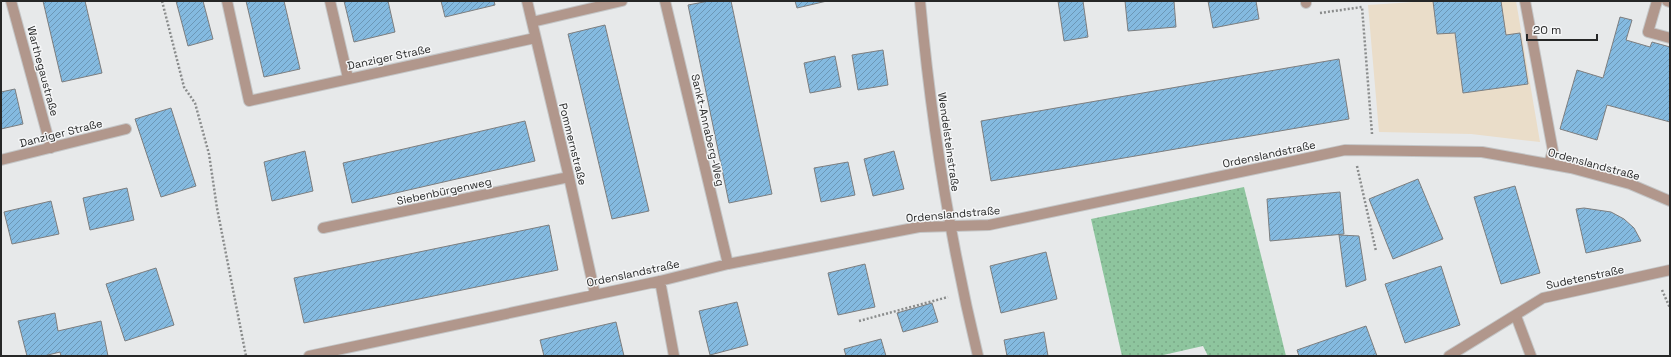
<svg xmlns="http://www.w3.org/2000/svg" width="1671" height="357" viewBox="0 0 1671 357" font-family="'Space Grotesk',sans-serif">
<style>
.education{fill:#eaddc9}
.grass{fill:url(#grass-dots)}
.building{fill:url(#building-hatch);stroke:#7d7e7f}
.lines{fill:none;stroke-linecap:round;stroke-linejoin:round}
.lane-casing{stroke:#c4c6c7;stroke-width:12}
.street-casing{stroke:#c4c6c7;stroke-width:12}
.path{stroke:#8a8c8c;stroke-width:2.5;stroke-dasharray:2 2;stroke-linecap:butt}
.lane{stroke:#b1978c;stroke-width:10}
.street{stroke:#b1978c;stroke-width:10}
.labels{text-anchor:middle;stroke-width:3;stroke-linejoin:round;paint-order:stroke}
.street-label{font-size:11px;fill:#262727;stroke:#f5f6f7}
</style>
<defs>
<pattern id="grass-dots" width="8" height="8" patternUnits="userSpaceOnUse"><rect width="8" height="8" fill="#8ec59e"/><path d="M2 2h.1M6 6h.1" fill="none" stroke="#7aa988" stroke-width="1.8" stroke-linecap="round"/></pattern>
<pattern id="building-hatch" width="6" height="6" patternUnits="userSpaceOnUse"><rect width="6" height="6" fill="#84bae0"/><path d="M-1 1l2-2M0 6l6-6M5 7l2-2" fill="none" stroke="#6c97b6"/></pattern>
</defs>
<rect width="100%" height="100%" fill="#e7e9ea"/>
<path class="education" d="M1429 1H1516L1540 142 1471 134 1379 132 1368 5Z"/>
<path class="grass" d="M1244 187 1286 356H1208L1203 346 1159 356H1122L1091 219Z"/>
<path class="building" d="M43 1H85L102 73 62 82Z
M176 1H203L213 39 188 46Z
M246 1H284L300 69 264 77Z
M344 1H388L395 32 354 42Z
M441 1H494L495 5 445 17Z
M709 1H731L772 194 729 203 688 5Z
M795 1H827L797 8Z
M1058 1H1083L1088 37 1064 41Z
M1125 1H1174L1176 27 1128 31Z
M1208 1H1256L1259 19 1213 28Z
M1433 1H1501L1506 35 1520 33 1528 84 1463 93 1455 33 1437 34Z
M1620 17 1632 20 1626 40 1650 47 1652 42 1670 47V122L1607 105 1597 140 1560 129 1577 70 1603 78Z
M605 25 649 211 612 219 568 34Z
M883 50 888 85 858 90 852 55Z
M835 56 841 87 810 93 804 63Z
M1339 59 1349 119 991 181 981 121Z
M15 89 23 124 1 129V92Z
M171 108 196 186 161 197 135 119Z
M525 121 535 161 352 203 343 163Z
M305 151 313 191 272 201 264 162Z
M894 151 904 189 873 196 864 159Z
M848 162 855 195 821 202 814 168Z
M1418 179 1443 239 1393 259 1369 199Z
M1515 186 1540 273 1501 284 1474 197Z
M127 188 134 220 90 230 83 198Z
M1340 192 1344 234 1270 241 1267 199Z
M51 201 59 234 12 244 4 212Z
M1584 208 1611 212 1624 219 1634 228 1641 241 1586 253 1576 209Z
M549 225 558 270 304 323 294 278Z
M1339 235 1359 236 1366 280 1346 287Z
M1046 252 1057 299 1001 313 990 266Z
M865 264 875 307 838 315 828 273Z
M1441 266 1460 325 1405 343 1385 284Z
M156 268 174 325 125 341 106 284Z
M737 302 748 345 710 355 699 311Z
M932 303 938 322 903 332 897 313Z
M55 313 58 331 101 321 108 356H61L60 352 44 356H27L18 321Z
M616 322 624 356H544L540 340Z
M1366 326 1377 356H1299L1297 350Z
M1044 332 1048 356H1007L1004 340Z
M881 339 886 356H846L844 349Z"/>
<g class="lines">
<g class="lane-casing">
<path id="lane" d="M1525 1 1553 151 1549 163
M1657 1 1648 32 1670 38
M1667 1 1670 2
M1516 316 1531 356"/>
</g>
<g class="street-casing">
<path id="street" d="M11 1 51 148
M227 1 249 101 535 38
M330 1 348 78
M527 1 569 177 595 294
M665 1 728 264
M920 1C931 121 950 240 978 356
M1306 1V3
M532 22 622 1
M1 160 126 129
M323 228 569 177
M660 281 674 356
M309 356 660 281 728 264 919 227 989 225 1345 150 1482 152 1571 168 1630 184 1670 201
M1449 356 1543 298 1670 270"/>
</g>
<path class="path" d="M162 1 184 87 195 103 209 154 217 208 246 356
M1320 13 1362 7 1372 134
M1357 166 1376 251
M1662 290 1670 308
M859 321 948 297"/>
<use href="#lane" class="lane"/>
<use href="#street" class="street"/>
</g>
<g class="labels">
<g class="street-label">
<text transform="translate(389 57) rotate(-12)" y="4">Danziger Straße</text>
<text transform="translate(43 71) rotate(75)" y="4">Warthegaustraße</text>
<text transform="translate(708 130) rotate(77)" y="4">Sankt-Annaberg-Weg</text>
<text transform="translate(61 133) rotate(-14)" y="4">Danziger Straße</text>
<text transform="translate(949 142) rotate(82)" y="4">Wendelsteinstraße</text>
<text transform="translate(573 144) rotate(76)" y="4">Pommernstraße</text>
<text transform="translate(1269 154) rotate(-12)" y="4">Ordenslandstraße</text>
<text transform="translate(1594 164) rotate(15)" y="4">Ordenslandstraße</text>
<text transform="translate(444 191) rotate(-12)" y="4">Siebenbürgenweg</text>
<text transform="translate(953 214) rotate(-5)" y="4">Ordenslandstraße</text>
<text transform="translate(633 273) rotate(-12)" y="4">Ordenslandstraße</text>
<text transform="translate(1585 277) rotate(-12)" y="4">Sudetenstraße</text>
</g>
</g>
<rect width="1671" height="357" fill="none" stroke="#262727" stroke-width="4"/>
<path d="M1527 34v6h70v-6" fill="none" stroke="#262727" stroke-width="2"/>
<text x="1533" y="34" font-size="12" fill="#262727" stroke="#f5f6f7" stroke-width="3" paint-order="stroke">20 m</text>
</svg>
